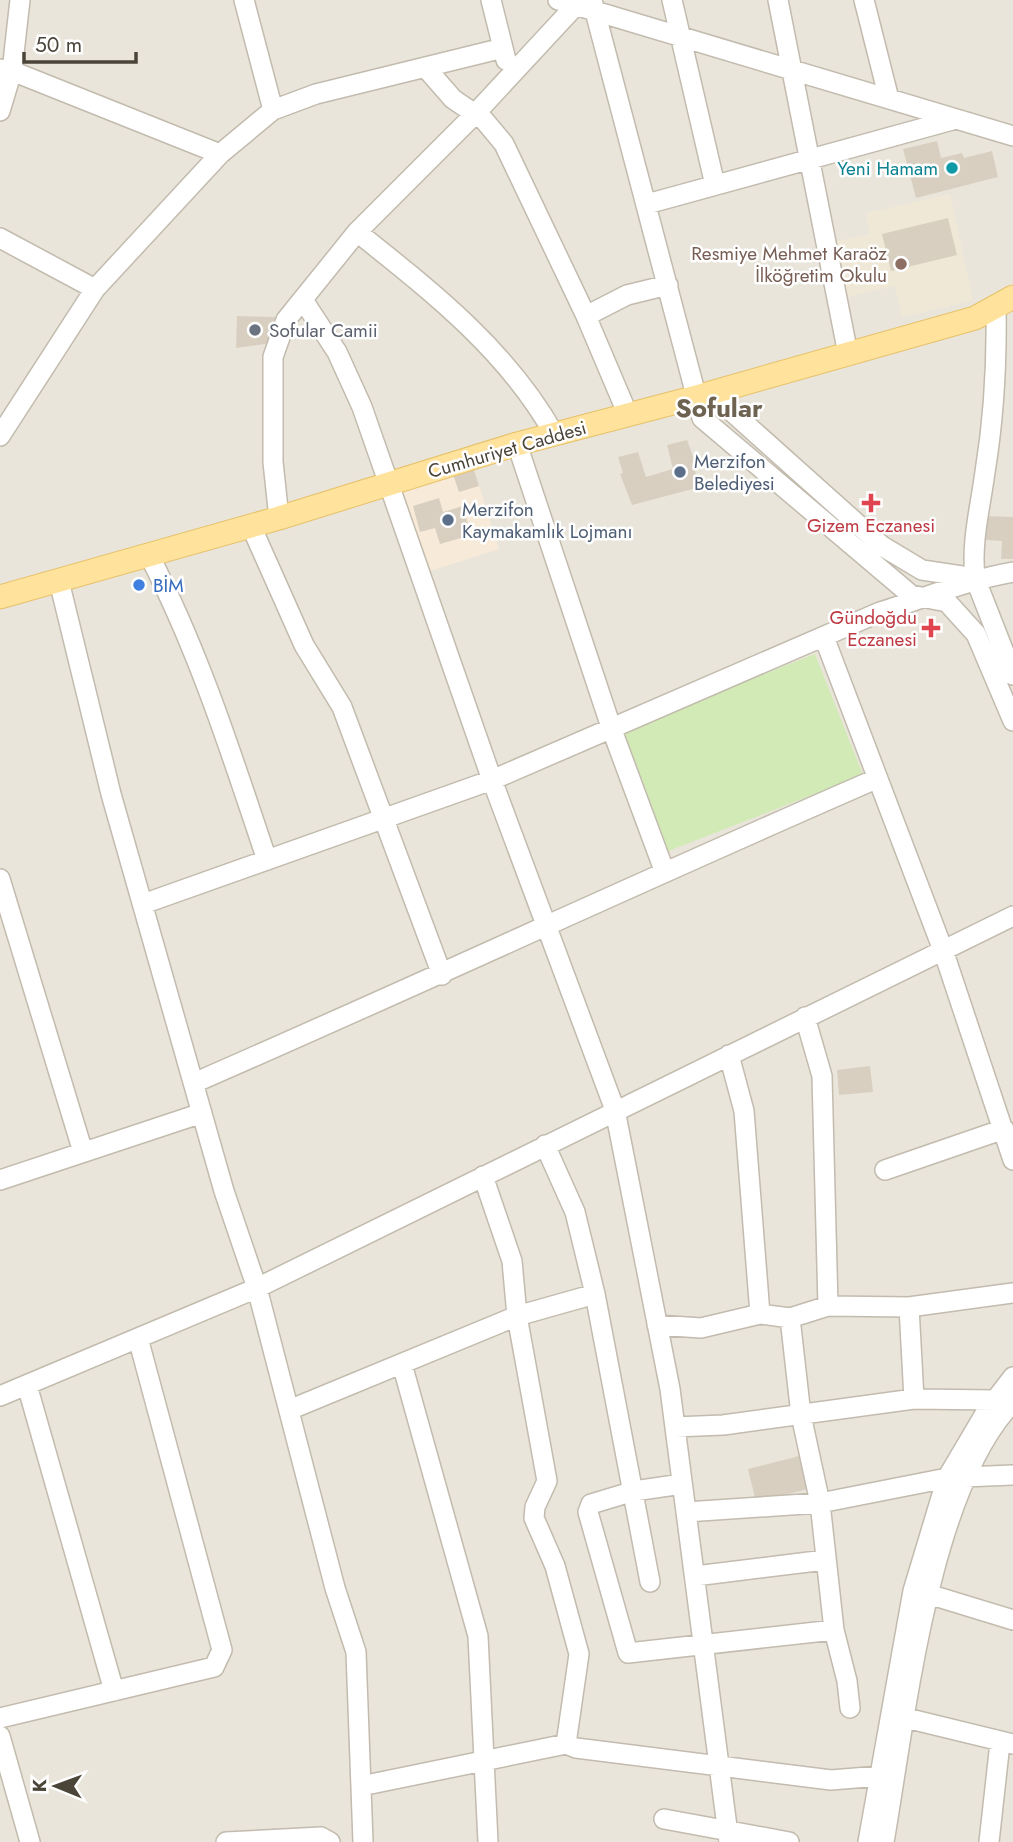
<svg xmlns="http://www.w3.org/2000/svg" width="1013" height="1842" viewBox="0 0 1013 1842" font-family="Jost,sans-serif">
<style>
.residential{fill:#eae5da}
.commercial{fill:#f7ead8}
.education{fill:#efe8d6}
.green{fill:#d2eab5}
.building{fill:#d8cfc1}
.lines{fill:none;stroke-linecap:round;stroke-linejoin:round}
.minor-casing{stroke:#c2bbae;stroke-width:22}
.major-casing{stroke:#e6c16a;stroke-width:25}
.minor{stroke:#fff;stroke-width:19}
.major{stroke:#ffe39c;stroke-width:23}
.culture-dot{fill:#0f9aa8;stroke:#fff;stroke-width:2.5}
.education-dot{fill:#8d6e63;stroke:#fff;stroke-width:2.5}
.worship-dot{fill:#6b7280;stroke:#fff;stroke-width:2.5}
.service-dot{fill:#5c6f8a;stroke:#fff;stroke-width:2.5}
.health-dot{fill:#e0444e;stroke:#fff;stroke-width:2.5}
.shop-dot{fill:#3f7fe0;stroke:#fff;stroke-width:2.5}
.labels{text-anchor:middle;stroke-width:5;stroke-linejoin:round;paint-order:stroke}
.culture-label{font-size:19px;fill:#0d838f;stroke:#fff;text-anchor:end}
.education-label{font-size:19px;fill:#785e54;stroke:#fff;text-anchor:end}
.worship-label{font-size:19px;fill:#5b616d;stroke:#fff;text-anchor:start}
.street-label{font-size:19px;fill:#4b4439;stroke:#fff}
.service-label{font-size:19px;fill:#4e5e75;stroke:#fff;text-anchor:start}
.health-label{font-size:19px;fill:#be3a42;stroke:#fff}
.shop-label{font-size:19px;fill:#366cbe;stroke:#fff;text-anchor:start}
.district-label{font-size:26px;font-weight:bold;fill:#6e6250;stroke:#fff}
</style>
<rect width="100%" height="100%" fill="#f6f3ec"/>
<path class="residential" d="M0 0H1013V1842H0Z"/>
<path class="commercial" d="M473 467 499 549 424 573 398 491Z"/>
<path class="education" d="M950 194 973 301 902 317 895 286 845 297 833 242 870 234 866 213Z"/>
<path class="green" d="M815 654 863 775 666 852 619 731Z"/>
<path class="building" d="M937 141 941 158 962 153 964 158 992 151 998 177 916 198 903 149Z
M948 218 957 255 891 271 882 234Z
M237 316 276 317 273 343 236 348Z
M687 440 698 470 695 471 700 487 632 505 620 474 623 473 618 457 638 452 646 477 673 469 667 445Z
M473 467 479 486 459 492 453 474Z
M439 498 443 512 463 506 471 535 440 544 435 528 420 532 413 506Z
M987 516 1013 517V559H1001L1002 541 986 540Z
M870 1066 873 1092 839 1095 837 1070Z
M803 1455 812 1488 756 1502 748 1469Z"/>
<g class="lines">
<g class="minor-casing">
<path id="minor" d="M20 0 12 71 220 154
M244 0 273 110
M491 0 506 60
M558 0 1013 136
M592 0 702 418 911 595 947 602 976 634 1013 721
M672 0 715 185
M778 0 848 354
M864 0 889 99
M425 67 453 99 484 120 504 144 586 316 628 415
M0 111 12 71 0 69
M647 204 956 119
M357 232C431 291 507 350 554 434
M0 238 95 289 220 154 273 110 316 94 503 48
M303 300 337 352 362 407 492 780 615 1110 670 1389 729 1842
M586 316 627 295 668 285
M711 393 882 546 922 570 975 578 1013 675
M0 436 95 289
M517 444 612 730 664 870
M279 518 273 462V357L286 320 357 232 474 115 576 5
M251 526 304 645 342 707 442 975
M149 555C200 654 232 756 267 860
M975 578C971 542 980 509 985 472 994 417 997 363 996 307
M59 581 111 794 224 1191 257 1288 335 1588 356 1652 363 1842
M824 637 943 950 1013 1160
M0 879 83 1152
M143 904 492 780 880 612C926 598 966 580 1013 572
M805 1017 822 1076 828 1306
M729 1055 744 1111 760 1314
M194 1083C423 983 648 878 876 779
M545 1145 575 1212 595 1294 650 1582
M885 1170 1004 1129
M483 1176 512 1261 517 1316 547 1481 535 1507 534 1518 555 1566 579 1654 566 1744
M0 1180 202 1113
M909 1307 914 1399
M790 1318 801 1415 820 1503 834 1630 847 1681 850 1708
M657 1325 701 1328 760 1314 790 1318 828 1306 909 1307 1013 1293
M402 1364 478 1636 488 1842
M27 1385 114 1691
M0 1396 257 1288 1013 916
M289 1410 517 1316 595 1294
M675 1427 723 1425 914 1399 995 1400
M964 1477 1013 1475
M682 1484 634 1491 591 1504 588 1512 628 1653 834 1630
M686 1512 820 1503 947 1478
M695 1576 825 1560
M928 1594 1013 1620
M0 1718 214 1667 222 1650 138 1338
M906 1718 1013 1744
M0 1736 30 1842
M361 1786 566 1744 576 1748 831 1780 880 1776
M664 1819 789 1842
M226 1842 321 1837 330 1842
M868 1842 913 1591 947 1478 986 1412 1013 1377
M884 1842C905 1722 928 1490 1013 1402
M989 1842 1000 1743"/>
</g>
<g class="major-casing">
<path id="major" d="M0 597 279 518 517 444 696 397 975 318 1013 297"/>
</g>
<use href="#minor" class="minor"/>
<use href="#major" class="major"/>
</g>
<circle class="culture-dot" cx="952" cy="168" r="7"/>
<circle class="education-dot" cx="901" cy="264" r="7"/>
<circle class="worship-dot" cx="255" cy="330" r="7"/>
<g class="service-dot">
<circle cx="680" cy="472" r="7"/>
<circle cx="448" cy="520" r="7"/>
</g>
<g class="health-dot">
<path d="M867.5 492.5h7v7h7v7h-7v7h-7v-7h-7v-7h7z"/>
<path d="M927.5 617.5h7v7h7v7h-7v7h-7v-7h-7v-7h7z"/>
</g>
<circle class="shop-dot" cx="139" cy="585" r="7"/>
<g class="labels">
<g class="culture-label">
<text x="938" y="175">Yeni Hamam</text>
</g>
<g class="education-label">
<text x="887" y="260">Resmiye Mehmet Karaöz<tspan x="887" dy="22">İlköğretim Okulu</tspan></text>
</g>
<g class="worship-label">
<text x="269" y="337">Sofular Camii</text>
</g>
<g class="street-label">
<text transform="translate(507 449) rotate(-16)" y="7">Cumhuriyet Caddesi</text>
</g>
<g class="service-label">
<text x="694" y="468">Merzifon<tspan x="694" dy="22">Belediyesi</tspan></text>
<text x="462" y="516">Merzifon<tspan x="462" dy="22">Kaymakamlık Lojmanı</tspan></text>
</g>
<g class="health-label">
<text x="871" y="532">Gizem Eczanesi</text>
<text x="917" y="624" text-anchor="end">Gündoğdu<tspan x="917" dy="22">Eczanesi</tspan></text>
</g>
<g class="shop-label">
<text x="153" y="592">BİM</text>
</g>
<g class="district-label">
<text x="719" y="417">Sofular</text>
</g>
</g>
<g transform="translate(56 1786) rotate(271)" stroke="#ffffff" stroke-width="5" paint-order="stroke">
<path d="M0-5L12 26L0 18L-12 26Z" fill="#4b4439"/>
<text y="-10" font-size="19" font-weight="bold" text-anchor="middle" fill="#4b4439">K</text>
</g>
<path d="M24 52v10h112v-10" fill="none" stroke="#4b4439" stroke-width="3.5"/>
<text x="35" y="52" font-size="21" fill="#4b4439" stroke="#ffffff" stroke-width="5" paint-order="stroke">50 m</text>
</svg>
